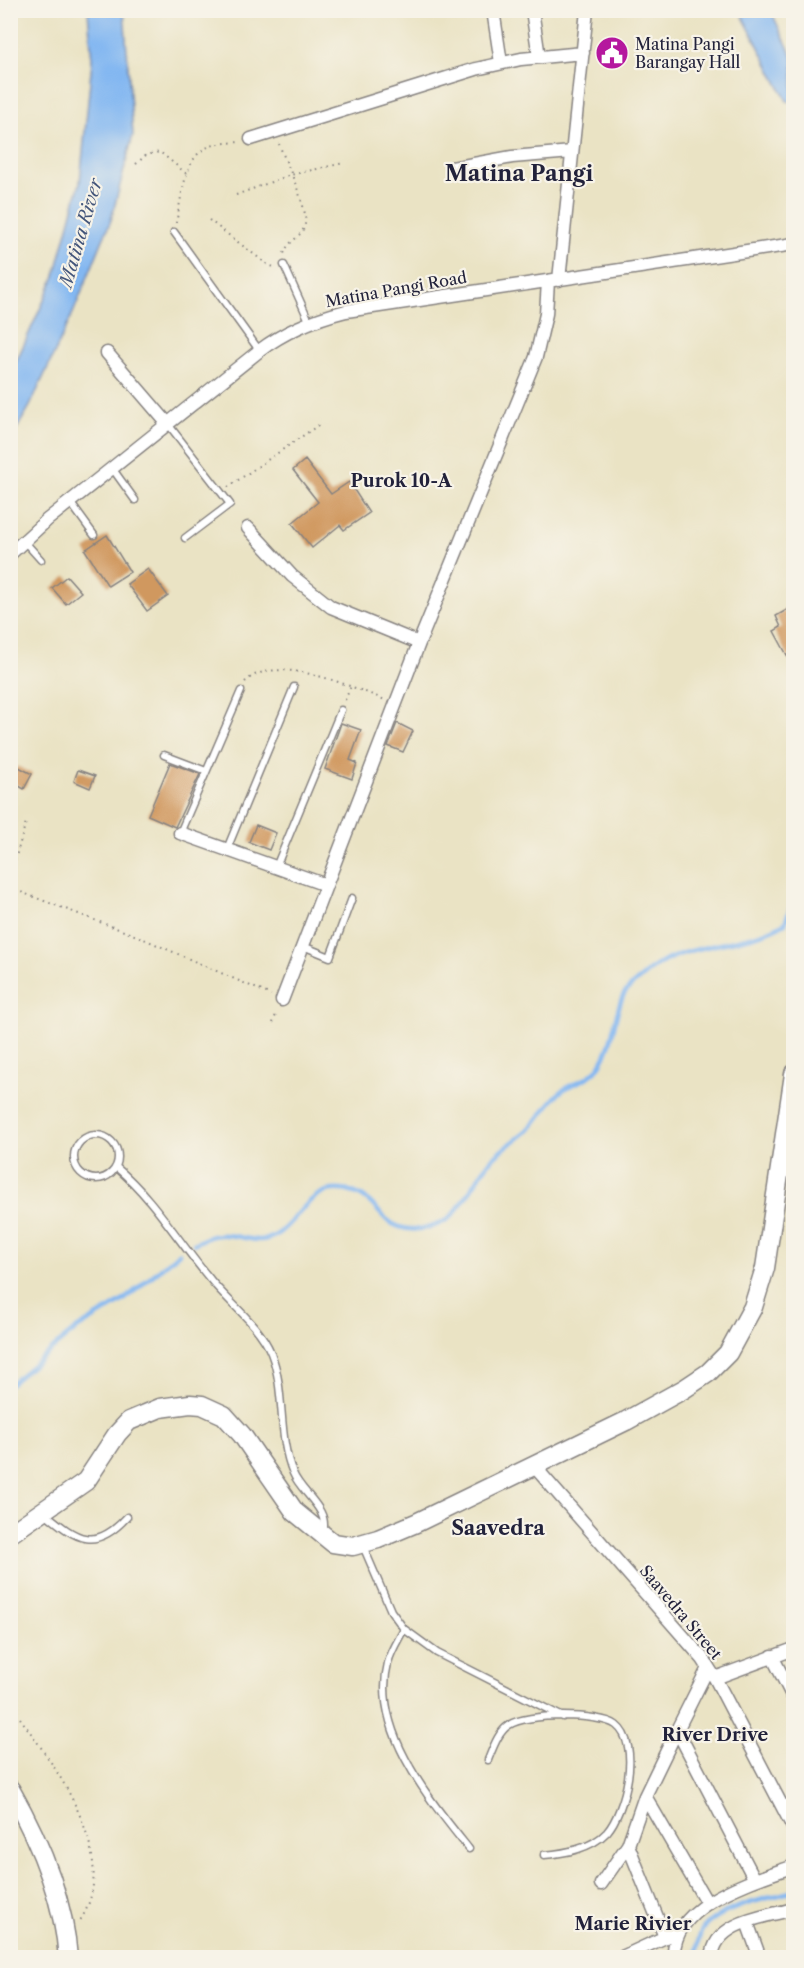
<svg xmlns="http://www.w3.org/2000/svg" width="804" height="1968" viewBox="0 0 804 1968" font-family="'Libre Caslon Text',serif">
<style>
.water{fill:#83b7f1;stroke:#526c96;stroke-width:1.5}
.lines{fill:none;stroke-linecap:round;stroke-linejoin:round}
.stream{stroke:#83b7f1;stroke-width:4.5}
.building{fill:#d0985f}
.lane-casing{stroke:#868280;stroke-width:9}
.street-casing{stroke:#868280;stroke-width:15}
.secondary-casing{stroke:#868280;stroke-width:21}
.path{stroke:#868280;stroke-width:2;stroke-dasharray:1.5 4.5;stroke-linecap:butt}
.lane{stroke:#fff;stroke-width:6}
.street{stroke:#fff;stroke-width:12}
.secondary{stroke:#fff;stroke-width:18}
.labels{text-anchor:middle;stroke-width:4.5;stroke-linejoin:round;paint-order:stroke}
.poi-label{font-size:16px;fill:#22223b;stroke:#f7f3e8;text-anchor:start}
.street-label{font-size:16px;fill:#22223b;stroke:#f7f3e8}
.water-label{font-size:18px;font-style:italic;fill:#44567b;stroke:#f7f3e8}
.neighbourhood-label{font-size:18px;font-weight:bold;fill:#22223b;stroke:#f7f3e8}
.quarter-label{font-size:20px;font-weight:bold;fill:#22223b;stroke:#f7f3e8}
.district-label{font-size:22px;font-weight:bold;fill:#22223b;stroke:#f7f3e8}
</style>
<rect width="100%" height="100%" fill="#f7f3e8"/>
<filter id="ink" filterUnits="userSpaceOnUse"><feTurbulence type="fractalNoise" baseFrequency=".0167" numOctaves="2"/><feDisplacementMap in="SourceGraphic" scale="12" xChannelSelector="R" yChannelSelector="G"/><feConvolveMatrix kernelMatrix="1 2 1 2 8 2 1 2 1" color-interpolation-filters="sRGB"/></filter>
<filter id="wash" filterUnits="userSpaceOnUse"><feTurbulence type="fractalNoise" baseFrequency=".008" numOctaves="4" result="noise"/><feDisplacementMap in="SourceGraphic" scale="24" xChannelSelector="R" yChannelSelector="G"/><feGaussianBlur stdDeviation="1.35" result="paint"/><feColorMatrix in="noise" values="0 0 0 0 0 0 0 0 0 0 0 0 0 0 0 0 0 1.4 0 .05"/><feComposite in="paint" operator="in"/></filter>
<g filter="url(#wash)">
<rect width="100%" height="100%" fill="#eae3c4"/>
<path class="water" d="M88 11H124L133 135 111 220 73 313 30 406 11 439V373L55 276 80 182 92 61Z
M740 11H771L793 58V102L787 101Z"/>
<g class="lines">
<path class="stream" d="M194 1244C202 1240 210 1235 219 1235 239 1233 257 1247 276 1235 302 1218 311 1178 355 1193 369 1198 375 1209 386 1219 403 1234 427 1231 445 1221 459 1214 479 1173 492 1159 502 1148 516 1141 527 1131 540 1119 549 1100 563 1090 576 1081 591 1080 600 1065 615 1042 613 1017 623 996 626 989 636 982 642 977 679 940 742 949 785 923L794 898
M10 1384 75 1330 124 1300 179 1253
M695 1958C697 1950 698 1937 702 1930 717 1908 769 1898 794 1891"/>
</g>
<g id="blocks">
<path class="building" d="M305 460 331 494 349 482 369 513 344 530 340 525 312 548 292 523 318 502 293 470Z
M107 535 130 572 108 586 85 550Z
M148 569 168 596 147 611 127 584Z
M67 576 81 592 66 604 52 588Z
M790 608 794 615V668L774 631 781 627 776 616Z
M341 723 361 730 350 760 357 763 352 779 325 769Z
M397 723 413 731 403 752 388 746Z
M170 763 200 774 175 827 148 815Z
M17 766 32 774 24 789 10 781Z
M78 770 95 776 90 788 74 781Z
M256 825 276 833 269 850 249 842Z"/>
</g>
</g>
<g filter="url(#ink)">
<use href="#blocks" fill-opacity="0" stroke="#868280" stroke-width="1.5"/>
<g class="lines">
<g class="lane-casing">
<path id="lane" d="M174 232 259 350
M284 265 310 323
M168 424 230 504 185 538
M112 468 135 500
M70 502 94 535
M24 541 41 560
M164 755 206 771
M180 833 241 691
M227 849 294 687
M276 867 341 710
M303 946 330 957 352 898
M74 1157a22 22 0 1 1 44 0a22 22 0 1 1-44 0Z
M116 1167C154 1199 178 1241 210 1279 229 1303 259 1324 271 1353 286 1391 277 1435 293 1473 301 1493 330 1509 323 1532
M45 1513C77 1540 95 1552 127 1517
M363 1546 391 1611 404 1629 437 1653 563 1717
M404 1629C399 1639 391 1651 388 1663 371 1730 430 1800 469 1849
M488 1760C493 1748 498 1732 509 1725 526 1713 600 1713 616 1725 642 1745 625 1811 607 1832 591 1849 566 1853 544 1855"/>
</g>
<g class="street-casing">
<path id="street" d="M493 10 501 63
M532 10 539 57
M251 139 476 69 521 59 583 53
M452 168 512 157 572 152
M559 280 587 10
M107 353 168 424
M248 528 292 576 331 607 419 643
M10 554 47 520 259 351C285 331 314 319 346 311L794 244
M180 833 326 885
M282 1000 419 643 536 357 546 314 548 281
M534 1466 703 1659 715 1678 794 1829
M772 1656 794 1699
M708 1668 677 1730 755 1880
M715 1678 794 1649
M645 1796 707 1903
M628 1845 665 1937
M601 1884 628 1845 645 1796 677 1730
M747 1922 760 1958
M620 1958 672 1934
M674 1958C670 1904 753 1881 794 1866
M712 1958C714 1921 765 1917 794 1909"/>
</g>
<g class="secondary-casing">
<path id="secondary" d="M10 1534 86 1481 117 1434 129 1421 160 1408 190 1404 202 1405 224 1415 242 1435 295 1512 333 1543 353 1546 378 1539 416 1523 626 1421 684 1389 708 1373 728 1353 753 1307 765 1268 794 1074
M10 1789C39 1840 64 1900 68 1958"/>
</g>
<path class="path" d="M279 144C285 161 309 209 305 224 303 237 287 241 284 254
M136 164 146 155 160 152 188 175
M236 195 290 175 344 163
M209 220 268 265 274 267
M176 223C181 202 184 158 206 148 216 143 228 143 239 142
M228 487 320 424
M245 682C274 652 353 687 385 700
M345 700 351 686
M10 877 26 822
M10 888 137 936 271 995
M273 1023 277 1012
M20 1718C57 1769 123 1859 79 1922"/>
<use href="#lane" class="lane"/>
<use href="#street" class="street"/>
<use href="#secondary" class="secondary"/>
</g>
</g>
<defs>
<g id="civic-disc" transform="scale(1.725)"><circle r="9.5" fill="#b5179e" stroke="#f7f3e8"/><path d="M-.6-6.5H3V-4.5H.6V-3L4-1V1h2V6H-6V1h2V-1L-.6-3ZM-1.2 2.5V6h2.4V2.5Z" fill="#fff"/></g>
</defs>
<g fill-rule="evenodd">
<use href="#civic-disc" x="612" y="53"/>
</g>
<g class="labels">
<g class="poi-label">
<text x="635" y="50">Matina Pangi<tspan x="635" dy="18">Barangay Hall</tspan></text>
</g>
<g class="street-label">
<text transform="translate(396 289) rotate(-10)" y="6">Matina Pangi Road</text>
<text transform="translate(681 1612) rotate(50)" y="6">Saavedra Street</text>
</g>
<g class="water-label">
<text transform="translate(81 233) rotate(-74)" y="6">Matina River</text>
</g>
<g class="neighbourhood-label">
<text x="401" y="487">Purok 10-A</text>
<text x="715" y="1741">River Drive</text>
<text x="633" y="1930">Marie Rivier</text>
</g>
<g class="quarter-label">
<text x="498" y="1535">Saavedra</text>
</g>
<g class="district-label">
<text x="519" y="181">Matina Pangi</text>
</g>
</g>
<rect width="804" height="1968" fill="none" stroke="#f7f3e8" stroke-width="36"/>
</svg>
